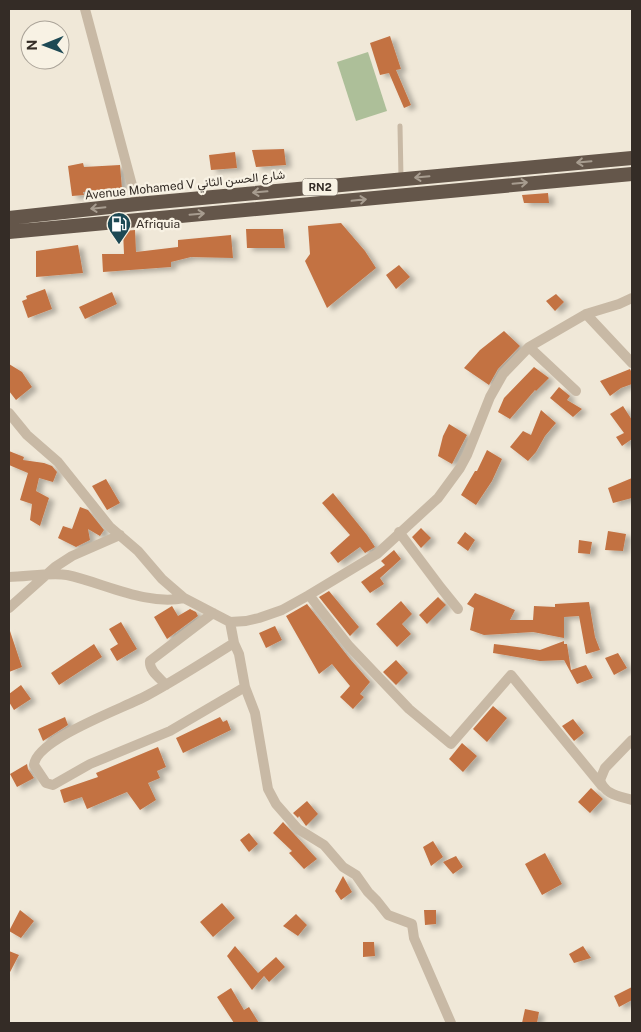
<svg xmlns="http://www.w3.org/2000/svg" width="641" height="1032" viewBox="0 0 641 1032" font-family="'Public Sans',Vazirmatn,sans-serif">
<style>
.green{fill:#adbf99}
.building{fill:#c37243;filter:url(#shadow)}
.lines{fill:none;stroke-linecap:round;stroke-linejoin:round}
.service{stroke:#c8b9a5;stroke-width:5}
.minor{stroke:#c8b9a5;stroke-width:10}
.trunk{stroke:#64564a;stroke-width:14}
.oneway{stroke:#a79c8f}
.labels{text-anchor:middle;stroke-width:4.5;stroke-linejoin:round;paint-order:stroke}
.shield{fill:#f8f2e4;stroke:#6f675f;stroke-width:1}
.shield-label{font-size:11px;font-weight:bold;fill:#342c26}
.street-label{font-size:12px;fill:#342c26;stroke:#f8f2e4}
.poi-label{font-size:12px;fill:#342c26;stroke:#f8f2e4;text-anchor:start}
</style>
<defs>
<filter id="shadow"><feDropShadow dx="5.5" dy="3" stdDeviation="2.5" flood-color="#0004"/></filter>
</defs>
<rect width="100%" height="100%" fill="#f0e8d8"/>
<path class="green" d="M368 52 387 111 356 121 337 62Z"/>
<path class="building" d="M390 36 401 69 396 70 411 105 404 108 389 73 380 75 370 43Z
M284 149 286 165 256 167 252 150Z
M235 152 237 168 211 170 209 155Z
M83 163 84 167 120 165 122 189 83 192 84 195 72 196 68 166Z
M548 193 549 203H524L522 195Z
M341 223 365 251 376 268 327 308 305 261 310 254 308 226Z
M246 229H283L285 248H247Z
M135 230 136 252 178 247V240L231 235 233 258 191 257 171 262V267L103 272 102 254H124L123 231Z
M78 245 83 273 36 277V251Z
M399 265 410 277 396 289 386 275Z
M45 289 52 309 28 318 22 301 27 299 26 296Z
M112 292 117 304 85 319 79 307Z
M556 294 564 302 555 311 546 301Z
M504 331 520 346 498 369 489 385 464 368 480 350Z
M9 364 22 372 32 387 16 400 9 391Z
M534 367 549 378 536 391 535 390 510 419 498 412 504 398Z
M630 369 632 373V384L621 388 610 396 600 381Z
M559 387 570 396 567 400 582 409 573 417 550 398Z
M623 406 632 420V439L622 446 616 437 624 433 610 414Z
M541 410 556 423 545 436 536 452 528 461 510 447 523 431 531 435Z
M449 424 467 435 452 464 438 456 443 436Z
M487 450 502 459 492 481 476 505 461 495 475 471H477Z
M9 451 24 457 23 460 44 463 52 466 57 472 53 482 39 478 36 491 49 498 40 526 30 520 32 504 20 500 28 473 9 465Z
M632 478V498L613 503 608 488Z
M106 479 120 503 107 510 92 486Z
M333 493 367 535 375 547 365 553 360 547 338 563 330 553 350 535 322 503Z
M80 507 88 510 104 530 100 536 88 529 90 540 76 547 58 538 63 526 72 529Z
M421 528 431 538 421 548 412 537Z
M608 531 626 534 623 551 605 550Z
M465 532 475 540 468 551 457 543Z
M579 540 592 542 590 554 578 553Z
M394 550 401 559 380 578 384 584 370 593 361 582 385 565 381 561Z
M329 591 359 627 350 636 319 597Z
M475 593 515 610 510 620H533L534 606 555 607V604L589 602 595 637 600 650 586 654 579 616 564 617V638L533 632 484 635 470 630 474 608 467 604Z
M438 597 446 605 427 624 419 615Z
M401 601 412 614 402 624 411 634 397 647 376 624Z
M307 604 350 659 370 682 360 694 364 697 353 709 340 697 350 686 332 664 319 674 286 616Z
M172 606 178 616 190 609 196 612 198 616 167 639 154 617Z
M121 622 137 649 117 661 110 649 118 644 109 629Z
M275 626 282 640 266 648 259 633Z
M9 631H10L22 667 9 672Z
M564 641V644H567L571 670 586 665 593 678 577 684 564 660 540 661 493 653 494 644 540 650Z
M94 644 102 657 59 685 51 673Z
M618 653 627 668 614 675 605 658Z
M396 660 408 673 396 685 383 672Z
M21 685 31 699 14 710 9 702V694Z
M493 706 507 718 487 742 473 729Z
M65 717 68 725 43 741 38 729Z
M220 717 223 722 227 720 231 730 183 753 176 738Z
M573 719 584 733 574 741 562 726Z
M462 743 477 756 463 772 449 759Z
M158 747 166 767 157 771 160 778 148 783 156 800 140 810 127 792 87 809 82 797 64 803 60 790 98 777 96 773Z
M27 764 28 769 34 778 17 787 10 774Z
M591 788 603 799 590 813 578 802Z
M307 801 318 814 306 826 299 816 298 818 293 813Z
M283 822 317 859 304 869 289 853 292 851 273 833Z
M249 833 258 844 249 852 240 840Z
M433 841 443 857 431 866 423 847Z
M545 853 562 884 542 895 525 864Z
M456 856 463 867 453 874 443 862Z
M343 876 352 892 341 900 335 891Z
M222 903 235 918 213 937 200 922Z
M20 910 34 921 21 938 9 931Z
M424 910H436V924L425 925Z
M296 914 307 925 298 936 283 926Z
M363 942H374L375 956 363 957Z
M235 946 258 973 276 957 285 967 269 982 264 976 252 990 227 956Z
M583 946 591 958 574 963 569 954Z
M9 951 19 955 9 974Z
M632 987V1000L619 1007 614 996Z
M231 988 244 1010 249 1007 259 1023H234L217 997Z
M525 1009 539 1012 537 1023H522Z"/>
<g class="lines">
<path class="service" d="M400 126 401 178"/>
<path class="minor" d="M85 9 137 204
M586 314 632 363
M529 347 576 391
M9 413 27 435 58 462 110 527 138 551 162 579 184 598 230 622 246 621 259 618 282 610 309 595 377 554 438 498 460 468 467 455 490 397 503 374 529 347 586 314 619 304 632 298
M399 532 441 588 458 609
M9 577C26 577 51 572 67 575 104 583 147 606 184 598
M309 595 349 646 409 709 451 744 511 675 602 786
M9 608 55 567 72 556 120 535
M230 622 234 643 239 654 245 687 255 713 268 789 276 804 298 829 324 845 343 867 356 875 368 892 377 901 388 915 412 924 414 938 451 1023
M234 643C205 661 176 680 146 696 124 708 36 739 34 765L46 783 53 785 90 764 170 731 245 687
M166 685C160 678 149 671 150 661L213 613
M632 740 605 768 600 780C605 795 619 796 632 800"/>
<path class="trunk" d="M9 218 137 204 632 158
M9 232 632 174"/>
</g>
<defs><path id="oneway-shaft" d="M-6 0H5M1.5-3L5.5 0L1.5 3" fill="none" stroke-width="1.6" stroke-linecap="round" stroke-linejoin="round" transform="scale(1.25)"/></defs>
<g class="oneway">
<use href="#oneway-shaft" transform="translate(584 162) rotate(175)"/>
<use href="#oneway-shaft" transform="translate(422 177) rotate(175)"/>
<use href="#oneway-shaft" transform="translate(520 183) rotate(-5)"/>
<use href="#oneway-shaft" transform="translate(260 192) rotate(175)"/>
<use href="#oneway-shaft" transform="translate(359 200) rotate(-6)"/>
<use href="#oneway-shaft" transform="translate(98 208) rotate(174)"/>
<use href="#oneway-shaft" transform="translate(197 214) rotate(-5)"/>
</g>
<defs>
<g id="fuel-pin" transform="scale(1.25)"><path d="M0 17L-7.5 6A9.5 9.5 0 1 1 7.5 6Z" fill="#1d4954" stroke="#f8f2e4"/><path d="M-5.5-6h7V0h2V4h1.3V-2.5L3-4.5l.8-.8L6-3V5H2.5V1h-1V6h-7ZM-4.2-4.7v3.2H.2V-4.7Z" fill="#fff"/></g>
</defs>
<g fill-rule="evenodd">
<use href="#fuel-pin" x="119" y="224"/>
</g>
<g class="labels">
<rect class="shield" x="302.5" y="178.5" width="35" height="17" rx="4"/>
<g class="shield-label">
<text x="320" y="191">RN2</text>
</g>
<g class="street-label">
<text transform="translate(185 185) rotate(-6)" y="4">Avenue Mohamed V شارع الحسن الثاني</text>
</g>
<g class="poi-label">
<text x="136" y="228">Afriquia</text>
</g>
</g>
<rect width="641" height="1032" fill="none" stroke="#342c26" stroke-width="20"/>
<g transform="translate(45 45) rotate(269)"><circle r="24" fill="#f8f2e4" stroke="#aaa398"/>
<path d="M0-4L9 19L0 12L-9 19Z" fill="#1d4954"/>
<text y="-8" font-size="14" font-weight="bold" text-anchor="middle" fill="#342c26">N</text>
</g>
</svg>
